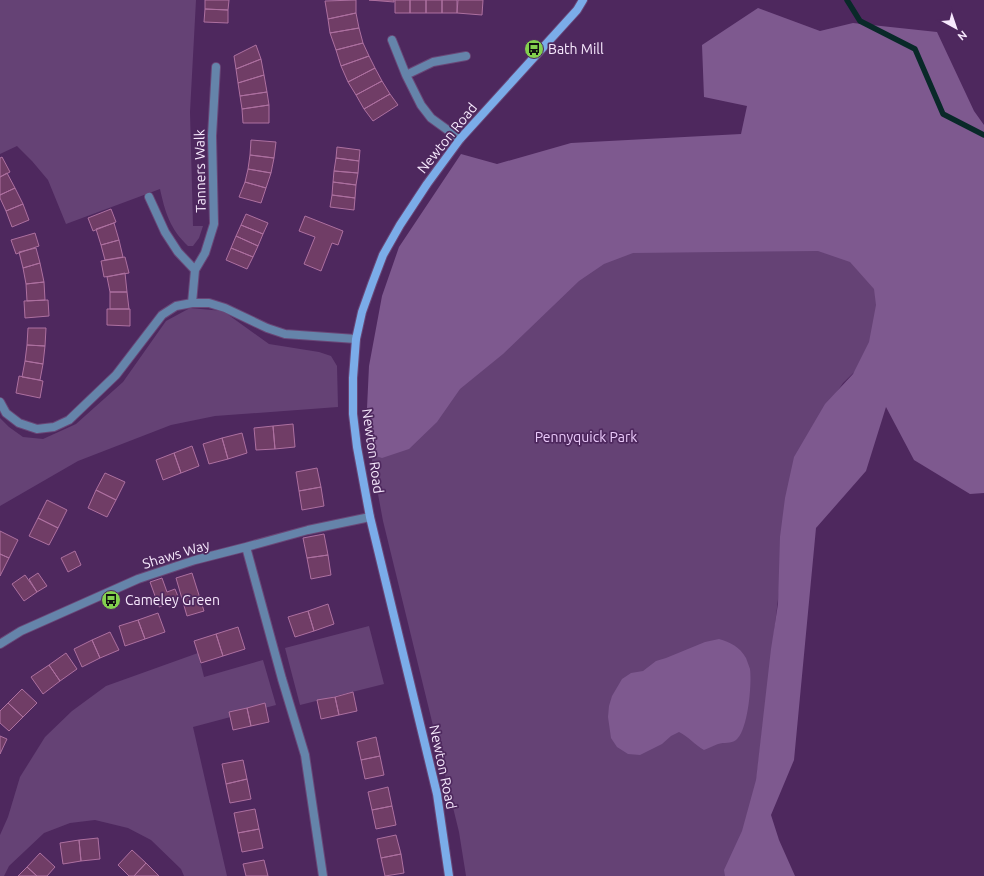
<svg xmlns="http://www.w3.org/2000/svg" width="984" height="876" viewBox="0 0 984 876" font-family="Ubuntu,sans-serif">
<style>
.green{fill:#654275}
.forest{fill:#7e598f}
.lines{fill:none;stroke-linecap:round;stroke-linejoin:round}
.stream{stroke:#092929;stroke-width:5.5}
.building{fill:#703d66;stroke:#ad70a0}
.street-casing{stroke:#694777;stroke-width:10}
.secondary-casing{stroke:#694777;stroke-width:10}
.street{stroke:#6584aa;stroke-width:8}
.secondary{stroke:#7bace9;stroke-width:8}
.labels{text-anchor:middle;stroke-width:3.5;stroke-linejoin:round;paint-order:stroke}
.poi-label{font-size:14px;fill:#f7e9fd;stroke:#4e285e;text-anchor:start}
.street-label{font-size:14px;fill:#f7e9fd;stroke:#4e285e}
.park-label{font-size:14px;fill:#ebcbfb;stroke:#4e285e}
</style>
<rect width="100%" height="100%" fill="#4e285e"/>
<path class="green" d="M0 0H196L190 112 193 226H203L199 238 193 246H188C170 229 165 212 160 189L66 224 48 180 32 161 17 146 0 154Z
M795 189 881 296 876 351 843 383 822 414 789 507 750 834 741 876H466L459 832 383 521 372 462 373 414 416 307Z
M190 308 223 311 269 344 319 352 331 356 337 366 338 407 215 416 171 425 78 461 0 506V418L9 427 23 437 43 439 76 424 123 382 166 321Z
M369 626 384 684 300 705 285 648Z
M198 653 204 677 263 660 276 705 193 727 227 876H184L181 869 151 840 128 828 95 820 70 823 44 833 9 866 4 876H0V835L8 817 20 777 45 737 72 711 106 686Z"/>
<path class="forest" d="M758 8 820 31 853 23 937 32 974 111 984 125V493L970 494 914 460 886 407 866 471 816 528 794 760 771 815 779 840 795 876H725L724 870 742 831 756 780 771 649 778 604 780 537 785 498 794 457 825 404 853 374 869 342 876 305 874 289 850 262 818 251 633 253 604 264 579 281 503 354 460 389 437 422 409 449 382 458 373 455 369 445 366 429 369 366 382 296 399 247 461 154 497 164 571 143 741 134 747 106 704 97 702 45Z
M719 639C730 642 740 647 746 658 747 661 749 666 750 669 752 684 748 731 736 740 731 744 724 742 718 744 713 746 709 748 704 750 695 745 689 737 679 732L671 736 662 744 640 755 628 754 617 747 611 738 608 717 609 706 612 696 622 679 631 673 643 671 656 661 666 658 705 642Z"/>
<g class="lines">
<path class="stream" d="M847 0 860 21 915 49 943 114 984 135"/>
</g>
<path class="building" d="M205 0H229L228 10 205 9Z
M356 0V13L328 19 325 1Z
M369 0H394V2Z
M395 0H410V13H395Z
M410 0H426V13H410Z
M426 0H442V13H426Z
M442 0H457V13H442Z
M458 0H483L482 15 457 13Z
M205 9 228 10V23L204 22Z
M356 13 359 28 330 33 328 19Z
M359 28 363 43 336 50 330 33Z
M363 43 369 56 341 66 336 50Z
M256 45 261 59 236 69 234 56Z
M369 56 375 68 348 82 341 66Z
M261 59 264 75 238 83 236 69Z
M375 68 382 81 356 95 348 82Z
M264 75 267 92 240 96 238 83Z
M382 81 390 94 364 109 356 95Z
M267 92 269 105 242 109 240 96Z
M390 94 398 105 373 121 364 109Z
M269 105V123H243L242 109Z
M251 140 276 142 274 158 250 155Z
M337 147 360 150 359 161 336 158Z
M250 155 274 158 271 173 248 169Z
M2 157 10 172 0 177V158Z
M336 158 359 161 358 173 334 171Z
M248 169 271 173 266 188 245 182Z
M334 171 358 173 356 185 333 182Z
M7 173 15 188 0 195V177Z
M245 182 266 188 261 203 239 197Z
M333 182 356 185 355 198 332 195Z
M15 188 23 204 6 211 0 198V195Z
M332 195 355 198 354 210 330 207Z
M23 204 29 220 12 227 6 211Z
M111 209 116 222 93 231 88 218Z
M246 214 268 223 263 234 241 225Z
M305 216 343 231 338 245 332 243 321 271 304 264 315 237 299 231Z
M114 223 119 240 101 245 96 229Z
M241 225 263 234 258 246 236 236Z
M35 233 39 246 16 254 11 240Z
M236 236 258 246 253 257 231 248Z
M119 240 123 257 105 260 101 245Z
M36 248 40 263 23 268 19 252Z
M231 248 253 257 247 269 226 260Z
M125 257 129 273 104 277 101 261Z
M40 263 44 282 26 284 23 268Z
M125 273 127 292H110L107 277Z
M44 282 45 300 27 301 26 284Z
M110 292H127L129 309H110Z
M48 300 49 316 25 318 24 301Z
M107 309H130V326L107 325Z
M28 328H46L45 346 27 345Z
M27 345 45 346 43 364 25 361Z
M25 361 43 364 40 380 22 377Z
M19 376 43 381 40 398 16 393Z
M293 424 295 447 275 449 273 426Z
M273 426 275 449 256 450 254 428Z
M242 433 247 453 228 459 222 438Z
M222 438 228 459 209 464 203 444Z
M192 446 199 466 181 473 174 453Z
M174 453 181 473 163 480 156 460Z
M317 468 321 487 299 491 296 472Z
M105 473 125 482 116 500 96 490Z
M321 487 324 506 302 510 299 491Z
M96 490 116 500 107 517 88 508Z
M47 500 67 510 58 528 38 518Z
M38 518 58 528 49 545 29 536Z
M0 531 18 540 9 558 0 554Z
M324 534 328 555 307 558 303 538Z
M75 551 81 565 68 572 61 558Z
M0 554 9 558 0 576Z
M328 555 331 575 311 579 307 558Z
M38 573 47 586 37 592 29 579Z
M192 573 204 611 187 616 176 578Z
M25 575 37 592 24 601 12 584Z
M162 578 167 592 175 589 179 599 159 607 150 582Z
M328 604 334 624 314 631 308 611Z
M308 611 314 631 295 637 288 617Z
M158 613 165 632 145 639 138 620Z
M138 620 145 639 125 646 119 626Z
M238 627 245 649 223 656 216 634Z
M110 632 119 650 100 658 92 640Z
M216 634 223 656 201 663 194 641Z
M92 640 100 658 82 667 74 649Z
M66 653 77 669 60 681 49 665Z
M49 665 60 681 43 694 31 677Z
M22 689 37 703 23 717 8 703Z
M353 692 357 711 339 715 335 697Z
M335 697 339 715 321 719 317 700Z
M8 703 23 717 9 731 0 723V711Z
M265 703 269 722 251 726 247 708Z
M247 708 251 726 233 730 229 712Z
M0 736 7 739 0 754Z
M376 737 380 756 361 760 357 742Z
M380 756 384 775 365 779 361 760Z
M243 760 247 779 226 784 222 764Z
M247 779 251 799 230 803 226 784Z
M388 787 392 806 372 810 368 792Z
M392 806 396 825 376 829 372 810Z
M255 809 259 829 238 833 234 813Z
M259 829 263 848 242 852 238 833Z
M396 835 401 854 381 858 377 839Z
M98 838 100 859 81 861 79 840Z
M79 840 81 861 63 864 60 843Z
M132 850 146 863 134 876H129L118 865Z
M40 853 55 867 47 876H37L27 867Z
M401 854 404 873 385 876 381 858Z
M264 860 268 876H246L243 864Z
M146 863 159 876H134Z
M27 867 37 876H18Z"/>
<g class="lines">
<g class="street-casing">
<path id="street" d="M392 40 406 75
M460 139 431 118 421 105 406 75 433 62 466 56
M149 197 165 232 178 252 195 270
M192 303 195 270 205 253 214 224 212 136 216 67
M0 402 6 413 19 423 37 429 54 427 69 420 116 375 162 315 176 306 192 303H209L225 308 267 328 285 334 356 339
M246 547 282 679 305 755 323 876
M0 644 21 631 138 579 195 560 246 547 308 530 370 517"/>
</g>
<g class="secondary-casing">
<path id="secondary" d="M449 876 437 794 370 517 357 447 353 414V378L356 339 362 312 372 284 383 255 400 225 427 184 460 139 577 10 583 0"/>
</g>
<use href="#street" class="street"/>
<use href="#secondary" class="secondary"/>
</g>
<defs>
<g id="bus-disc" transform="scale(1)"><circle r="9.5" fill="#83d04e" stroke="#4e285e"/><path d="M-5-6H5V4H4V6H2V4H-2V6H-4V4H-5ZM-3.5-4V0h7V-4ZM-3.5 1.2v1.5H-2V1.2ZM2 1.2v1.5H3.5V1.2Z" fill="#111"/></g>
</defs>
<g fill-rule="evenodd">
<use href="#bus-disc" x="534" y="49"/>
<use href="#bus-disc" x="111" y="600"/>
</g>
<g class="labels">
<g class="poi-label">
<text x="548" y="54">Bath Mill</text>
<text x="125" y="605">Cameley Green</text>
</g>
<g class="street-label">
<text transform="translate(447 138) rotate(-51)" y="5">Newton Road</text>
<text transform="translate(200 171) rotate(-91)" y="5">Tanners Walk</text>
<text transform="translate(373 451) rotate(82)" y="5">Newton Road</text>
<text transform="translate(176 554) rotate(-17)" y="5">Shaws Way</text>
<text transform="translate(443 767) rotate(78)" y="5">Newton Road</text>
</g>
<g class="park-label">
<text x="586" y="442">Pennyquick Park</text>
</g>
</g>
<g transform="translate(956 28) rotate(140)" stroke="#4e285e" stroke-width="3" paint-order="stroke">
<path d="M0-3L7 15L0 10L-7 15Z" fill="#f7e9fd"/>
<text y="-6" font-size="11" font-weight="bold" text-anchor="middle" fill="#f7e9fd">N</text>
</g>
</svg>
